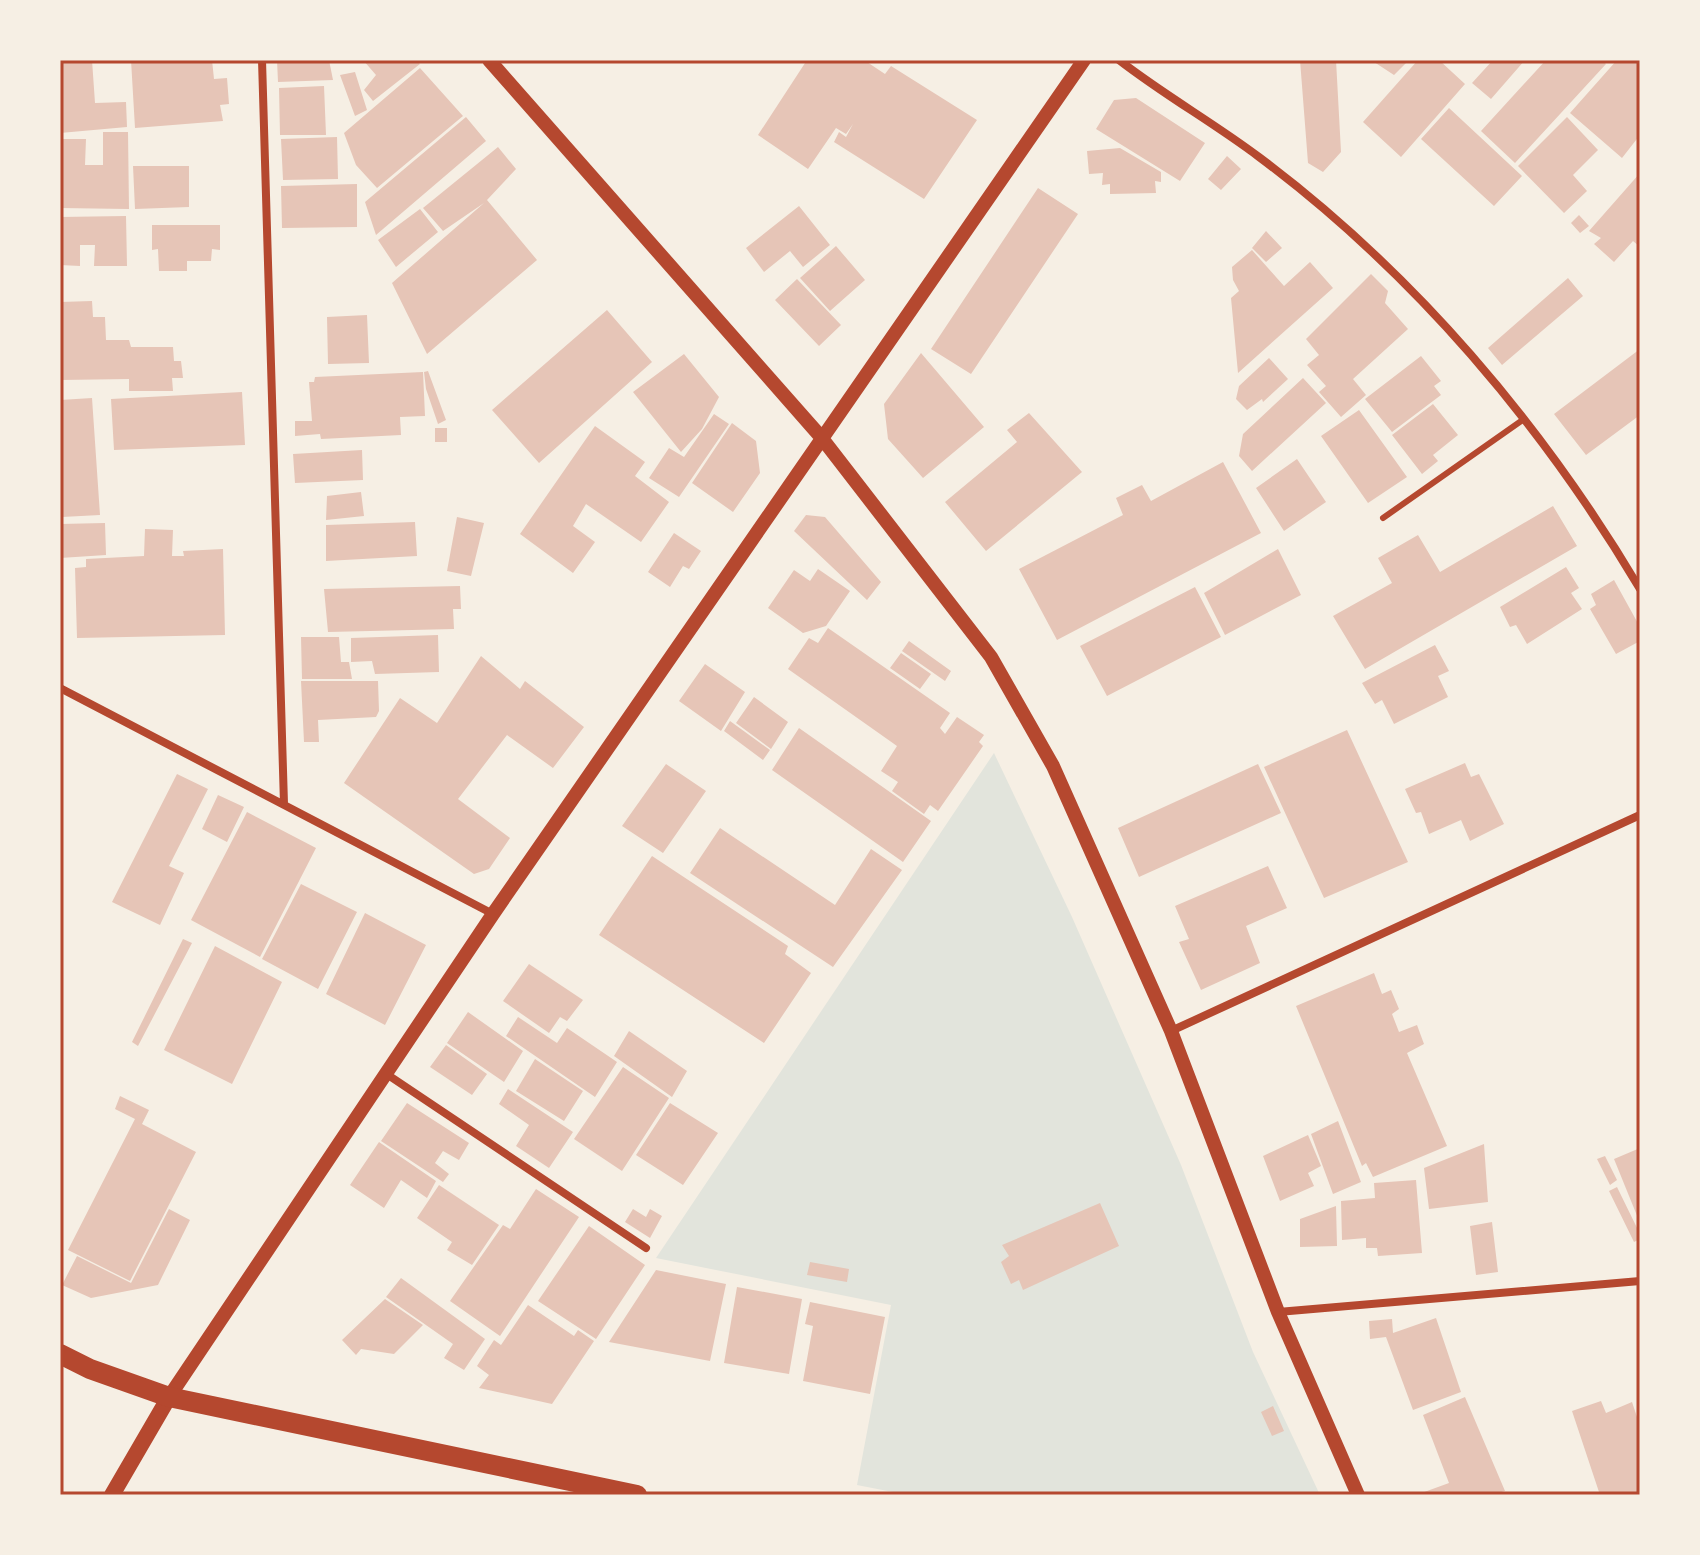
<svg xmlns="http://www.w3.org/2000/svg" width="1700" height="1555" viewBox="0 0 1700 1555" font-family="'Titillium Web',sans-serif">
<style>
.green{fill:#e2e4dc}
.building{fill:#e6c5b7}
.lines{fill:none;stroke-linecap:round;stroke-linejoin:round}
.service{stroke:#b5482f;stroke-width:6}
.minor{stroke:#b5482f;stroke-width:8}
.tertiary{stroke:#b5482f;stroke-width:14}
.secondary{stroke:#b5482f;stroke-width:16}
.primary{stroke:#b5482f;stroke-width:20}
.neatline{fill:none;stroke:#b5482f;stroke-width:3}
</style>
<rect width="100%" height="100%" fill="#f6efe4"/>
<path class="green" d="M994 753 1072 917 1181 1165 1253 1352 1320 1495H908L857 1485 891 1305 656 1258Z"/>
<path class="building" d="M60 60H92L95 103 126 102 127 127 60 133Z
M131 60H212L214 79 227 78 229 104 220 105 223 121 135 128Z
M277 60H329L333 80 278 82Z
M363 60H416L420 64 373 101 364 90 376 75Z
M807 60H864L885 74 891 66 977 120 924 199 834 142 839 132 846 137 853 124 846 134 836 128 808 169 758 135Z
M1300 60H1336L1341 152 1323 172 1308 163Z
M1371 60H1409L1394 75Z
M1418 60H1439L1465 84 1401 157 1363 122Z
M1493 60H1525L1491 99 1472 83Z
M1546 60H1602L1606 64 1515 163 1481 131Z
M1617 60H1640V135L1622 158 1570 113Z
M420 68 463 116 377 188 356 165 344 133Z
M355 72 367 110 355 116 340 75Z
M324 86 326 135H280L279 88Z
M1136 98 1205 143 1180 181 1096 129 1114 100Z
M1449 108 1522 176 1494 206 1421 139Z
M466 117 486 141 376 235 365 202Z
M1567 117 1598 150 1573 175 1587 191 1564 213 1518 166Z
M103 132H128L129 209 60 208V139H86L85 165H103Z
M337 137 338 179 283 180 281 139Z
M498 147 516 169 487 200 537 260 427 354 392 283 484 203 443 231 423 208Z
M1120 148 1161 172V182L1155 181 1156 193 1110 194V184L1102 185 1103 173 1089 174 1087 151Z
M1227 156 1241 169 1221 190 1208 179Z
M133 166H189V207L135 209Z
M1640 173V247L1633 241 1614 262 1594 244 1601 238 1589 231Z
M357 184V227L282 228 281 186Z
M1038 188 1078 214 971 374 931 349Z
M799 206 830 245 803 267 790 251 764 272 746 248Z
M420 209 438 232 396 267 378 240Z
M1579 215 1589 226 1580 233 1571 223Z
M126 216 127 266H94L95 245H80V266L60 265V217Z
M152 225H220V250L212 249 211 261H187V271H159L158 249 152 250Z
M1266 231 1282 248 1266 262 1252 248Z
M836 246 865 280 830 311 800 278Z
M1252 250 1284 286 1310 262 1333 288 1238 373 1231 298 1239 291 1233 280 1232 267Z
M1371 274 1388 291 1385 303 1408 329 1353 379 1366 395 1341 417 1319 392 1326 386 1307 365 1319 355 1306 339Z
M1568 278 1583 296 1502 365 1488 348Z
M797 279 841 325 819 346 775 300Z
M92 301 93 317H105L106 340H129L131 347H173L174 361H181L183 378H172L173 391H129V379L61 380 60 302Z
M607 310 652 362 539 463 492 410Z
M367 315 369 363 328 364 327 317Z
M1640 349V415L1586 455 1554 414Z
M921 353 984 427 923 478 888 439 884 404Z
M684 354 719 397 702 429 681 452 633 392Z
M1421 356 1441 381 1434 386 1441 395 1392 432 1365 399Z
M1269 358 1288 379 1263 402 1262 399 1247 410 1236 399 1239 386Z
M428 371 446 420 438 424 426 389 424 372Z
M423 372 425 416 400 417 401 435 321 439 320 434 295 436V421H312L309 382H314L315 377Z
M1303 378 1326 403 1252 471 1239 456 1243 434Z
M242 392 245 445 114 450 111 399Z
M92 398 100 515 62 517 60 400Z
M1433 404 1458 435 1433 455 1438 461 1422 474 1392 435Z
M1359 410 1407 477 1368 503 1321 436Z
M1029 413 1082 472 986 551 945 502 1017 442 1007 430Z
M714 414 729 424 679 497 649 478 669 448 684 457Z
M732 423 756 441 760 473 733 512 692 483Z
M595 426 645 462 635 476 669 502 641 542 586 504 573 526 595 542 573 573 520 534Z
M435 428H447V442H435Z
M362 450 363 480 295 483 293 454Z
M1297 459 1326 502 1284 531 1256 488Z
M1223 462 1261 533 1057 640 1019 569 1123 515 1116 498 1142 485 1151 501Z
M361 492 364 516 326 520 327 496Z
M1553 506 1577 546 1365 669 1333 616 1392 583 1378 558 1418 535 1440 572Z
M806 515 825 517 881 582 867 600 794 531Z
M457 517 484 523 471 576 447 571Z
M415 522 417 556 326 561V525Z
M105 523 106 555 60 558V524Z
M145 529 173 530 172 556H184L183 551 223 549 225 635 77 638 75 568 86 567V559L144 556Z
M674 533 701 551 689 569 683 566 670 587 648 572Z
M1278 549 1301 595 1225 635 1204 593Z
M1566 567 1579 588 1571 593 1582 609 1527 644 1516 625 1510 627 1500 607Z
M818 569 850 591 826 626 803 633 768 608 794 570 810 581Z
M1614 580 1640 627V641L1616 654 1590 609 1596 605 1591 594Z
M460 586 461 609H453L454 629 328 632 324 589Z
M1195 587 1221 637 1107 696 1080 646Z
M828 628 950 713 940 728 945 734 957 717 984 735 979 742 983 746 938 811 930 805 924 814 892 791 898 782 881 771 897 746 788 669 809 638 818 643Z
M438 635 439 672 375 674 372 661 351 662V638Z
M301 637H339L341 662H349L352 679H302Z
M909 641 951 671 945 681 902 651Z
M1435 645 1449 671 1438 676 1448 697 1394 724 1382 700 1375 704 1362 683Z
M901 653 931 674 920 689 890 668Z
M481 656 520 689 525 681 584 727 553 768 507 735 458 799 510 838 489 869 474 874 344 783 400 698 437 723Z
M705 664 745 692 721 731 679 701Z
M301 681H378L379 711 376 717 318 720 319 742H304Z
M754 697 788 722 771 749 736 723Z
M730 721 770 750 763 760 724 731Z
M799 728 931 821 903 862 772 770Z
M1347 730 1408 862 1324 898 1264 767Z
M1465 763 1471 777 1479 774 1504 824 1470 841 1461 820 1429 834 1421 812 1416 813 1405 789Z
M666 764 706 791 663 853 622 826Z
M1258 764 1281 813 1139 877 1118 828Z
M177 774 208 789 169 866 184 873 160 925 112 902Z
M218 795 244 807 227 842 202 829Z
M247 812 316 848 260 957 191 920Z
M720 828 835 905 871 849 902 870 833 967 690 873Z
M652 856 788 946 785 954 811 973 764 1043 599 935Z
M1268 866 1287 908 1246 926 1260 963 1201 990 1179 942 1189 939 1175 906Z
M301 884 357 912 318 989 262 959Z
M365 913 426 945 385 1025 326 994Z
M183 939 192 943 138 1046 132 1042Z
M215 946 282 982 232 1084 164 1050Z
M529 964 583 1000 567 1021 560 1017 549 1033 503 1001Z
M1374 973 1382 994 1391 990 1399 1009 1392 1014 1399 1032 1417 1025 1424 1044 1407 1053 1447 1146 1373 1177 1366 1163 1362 1166 1296 1006Z
M468 1012 523 1051 504 1082 447 1043Z
M518 1017 557 1043 567 1028 617 1062 595 1097 506 1036Z
M629 1031 687 1071 672 1097 614 1056Z
M446 1045 487 1074 472 1095 430 1067Z
M535 1059 583 1091 564 1121 516 1091Z
M623 1067 669 1098 622 1171 574 1139Z
M508 1089 573 1132 549 1168 516 1146 529 1125 499 1104Z
M120 1096 149 1110 142 1124 196 1152 130 1281 68 1250 135 1119 115 1109Z
M407 1103 469 1143 459 1160 443 1151 435 1163 449 1174 443 1182 381 1141Z
M670 1103 718 1133 683 1185 636 1155Z
M1338 1121 1361 1182 1333 1194 1311 1134Z
M1308 1135 1321 1166 1308 1173 1314 1186 1280 1201 1263 1156Z
M379 1142 436 1181 427 1198 401 1180 384 1208 350 1185Z
M1484 1144 1488 1202 1429 1209 1424 1168Z
M1640 1148V1223L1614 1159Z
M1605 1156 1617 1180 1610 1185 1597 1159Z
M1416 1180 1422 1253 1378 1256 1377 1248H1366V1238L1342 1240 1341 1201 1375 1198 1374 1183Z
M439 1185 499 1225 472 1265 447 1250 452 1242 417 1218Z
M1617 1187 1640 1234V1239L1634 1242 1609 1191Z
M536 1189 579 1217 500 1336 450 1301 503 1225 510 1229Z
M1100 1203 1119 1246 1023 1290 1019 1280 1011 1284 1001 1262 1009 1256 1002 1245Z
M1336 1206 1337 1246 1300 1247V1219Z
M169 1209 190 1220 158 1285 91 1298 62 1285 77 1256 131 1283Z
M633 1209 646 1217 650 1209 662 1216 650 1238 625 1222Z
M1492 1222 1498 1272 1476 1275 1470 1226Z
M589 1226 645 1265 596 1339 538 1301Z
M810 1262 849 1269 847 1282 807 1275Z
M656 1270 726 1284 710 1361 609 1342Z
M401 1278 485 1339 464 1370 444 1358 453 1344 386 1297Z
M737 1287 802 1299 789 1374 724 1363Z
M385 1299 423 1325 394 1354 361 1349 356 1355 342 1340Z
M810 1302 885 1317 870 1394 803 1381 813 1326 805 1324Z
M528 1305 574 1336 578 1330 594 1341 552 1404 479 1388 489 1375 477 1366 494 1340 501 1345Z
M1436 1318 1461 1392 1413 1410 1386 1337 1370 1339 1369 1321 1392 1319 1393 1333Z
M1465 1397 1505 1491 1491 1495H1416L1449 1483 1423 1415Z
M1601 1401 1606 1413 1632 1402 1640 1426V1495H1600L1572 1411Z
M1273 1406 1284 1431 1272 1436 1261 1412Z"/>
<g class="lines">
<path class="service" d="M1383 518 1524 419"/>
<path class="minor" d="M262 60 284 804
M1119 60C1164 95 1214 123 1259 157 1414 273 1542 424 1640 589
M60 688 493 914
M1171 1031 1640 815
M388 1075 646 1248
M1278 1312 1640 1281"/>
<path class="tertiary" d="M489 60 821 437 991 657 1053 766 1171 1031 1278 1312 1358 1495
M169 1397 493 914 1084 60"/>
<path class="secondary" d="M112 1495 169 1397"/>
<path class="primary" d="M60 1354 90 1369 169 1397 637 1495"/>
</g>
<rect width="1700" height="1555" fill="none" stroke="#f6efe4" stroke-width="124"/>
<rect x="62" y="62" width="1576" height="1431" class="neatline"/>
</svg>
